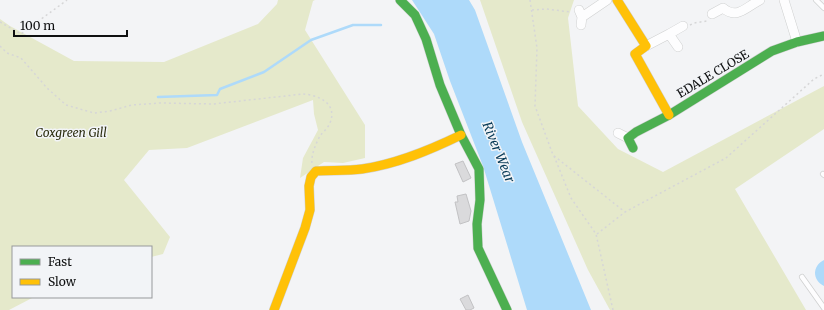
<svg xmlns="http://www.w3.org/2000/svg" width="824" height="310" viewBox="0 0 824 310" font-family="Merriweather,serif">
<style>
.green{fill:#e5e9cb}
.water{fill:#aedafa}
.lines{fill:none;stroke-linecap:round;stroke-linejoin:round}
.stream{stroke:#aedafa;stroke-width:2.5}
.building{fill:#dadadc;stroke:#c2c2c4}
.lane-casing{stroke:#cfd0d0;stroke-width:6}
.street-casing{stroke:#cfd0d0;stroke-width:10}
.fast-casing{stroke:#cfd0d0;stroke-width:10}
.slow-casing{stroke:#cfd0d0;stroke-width:10}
.path{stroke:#d6d6d7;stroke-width:1.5;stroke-dasharray:2 3;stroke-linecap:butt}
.lane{stroke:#fdfdfe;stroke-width:4.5}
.street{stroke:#fdfdfe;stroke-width:9}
.fast{stroke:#4caf50;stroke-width:9}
.slow{stroke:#ffc107;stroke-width:9}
.labels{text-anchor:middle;stroke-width:3;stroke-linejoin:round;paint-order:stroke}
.street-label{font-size:12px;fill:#0f1011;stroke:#f2f4f7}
.park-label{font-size:12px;font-style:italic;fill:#2d2f11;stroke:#f2f4f7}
.water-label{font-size:13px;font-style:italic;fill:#073a57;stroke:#f2f4f7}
</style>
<rect width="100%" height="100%" fill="#f3f4f6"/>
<path class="green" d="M278 0H315L313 1 305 30 365 125V158L343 163 324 162 300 178 303 158 318 130 314 114 313 100 187 148 149 150 124 180 170 237 163 254 151 257V247H13V297H34L9 310H0V19L10 26 74 61 164 62 258 24 277 4Z
M480 0H574L568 18 578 106 618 149 663 172 824 86V129L735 189 806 310H610L588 270 522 122Z"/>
<path class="water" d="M412 0H469L475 10 522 142 591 310H527L483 166 450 81 434 34Z
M824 260V286C812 280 812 266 824 260Z"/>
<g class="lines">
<path class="stream" d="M158 97 217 95 220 89 264 72 311 40 353 25H381"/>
</g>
<path class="building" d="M463 161 471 178 463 182 455 164Z
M466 194 471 211 469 221 460 224 455 202H458L457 196Z
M468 295 474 308 470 310H466L460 299Z"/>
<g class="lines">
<g class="lane-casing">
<path id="lane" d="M816 0 824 8
M823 174 824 175
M802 277 824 308"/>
</g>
<g class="street-casing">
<path id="street" d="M784 0 797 42
M579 10 582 17 581 25
M712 14 723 8C737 20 746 7 760 0
M582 17 607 0
M669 34 683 26
M646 46 669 34 678 47
M618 133 628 138"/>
</g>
<g class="fast-casing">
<path id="fast" d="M400 0 415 15 426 39 440 85 461 135 479 169 480 200 477 224 478 248 507 310
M633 148 628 138 636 132 669 115 772 51 797 42 824 36"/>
</g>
<g class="slow-casing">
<path id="slow" d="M617 0 646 46 635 54 669 115
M274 310 305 228 310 210 309 186 311 177 316 171C331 170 347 171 362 169 397 164 430 150 461 135"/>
</g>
<path class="path" d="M530 0 537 48 535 106 553 155 625 212 726 158 814 79 824 74
M532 10 546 9 571 12
M0 22 21 34 67 0
M690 25 694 23 707 21
M0 46 7 53 21 58 47 88 66 105 94 113 110 111 132 105 160 103 213 104 303 94C318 95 338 103 330 123 328 128 323 132 320 136 316 143 311 155 312 163
M554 156 571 198 596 234 613 310
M597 234 625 212"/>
<use href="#lane" class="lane"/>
<use href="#street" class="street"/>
<use href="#fast" class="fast"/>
<use href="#slow" class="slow"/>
</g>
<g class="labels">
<g class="street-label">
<text transform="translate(713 74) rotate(-31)" y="4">EDALE CLOSE</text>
</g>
<g class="park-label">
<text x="71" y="137">Coxgreen Gill</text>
</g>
<g class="water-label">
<text transform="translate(499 152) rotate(68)" y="5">River Wear</text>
</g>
</g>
<rect x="12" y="246" width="140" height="52" fill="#f2f4f7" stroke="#97999b"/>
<rect x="20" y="259" width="20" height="6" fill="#4caf50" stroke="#97999b"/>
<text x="48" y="266" font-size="12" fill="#0f1011">Fast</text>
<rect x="20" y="279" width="20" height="6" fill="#ffc107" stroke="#97999b"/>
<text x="48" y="286" font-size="12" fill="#0f1011">Slow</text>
<path d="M14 30v6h113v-6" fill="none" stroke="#0f1011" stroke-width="2"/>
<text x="20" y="30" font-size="12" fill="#0f1011" stroke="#f2f4f7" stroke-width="3" paint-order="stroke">100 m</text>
</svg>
